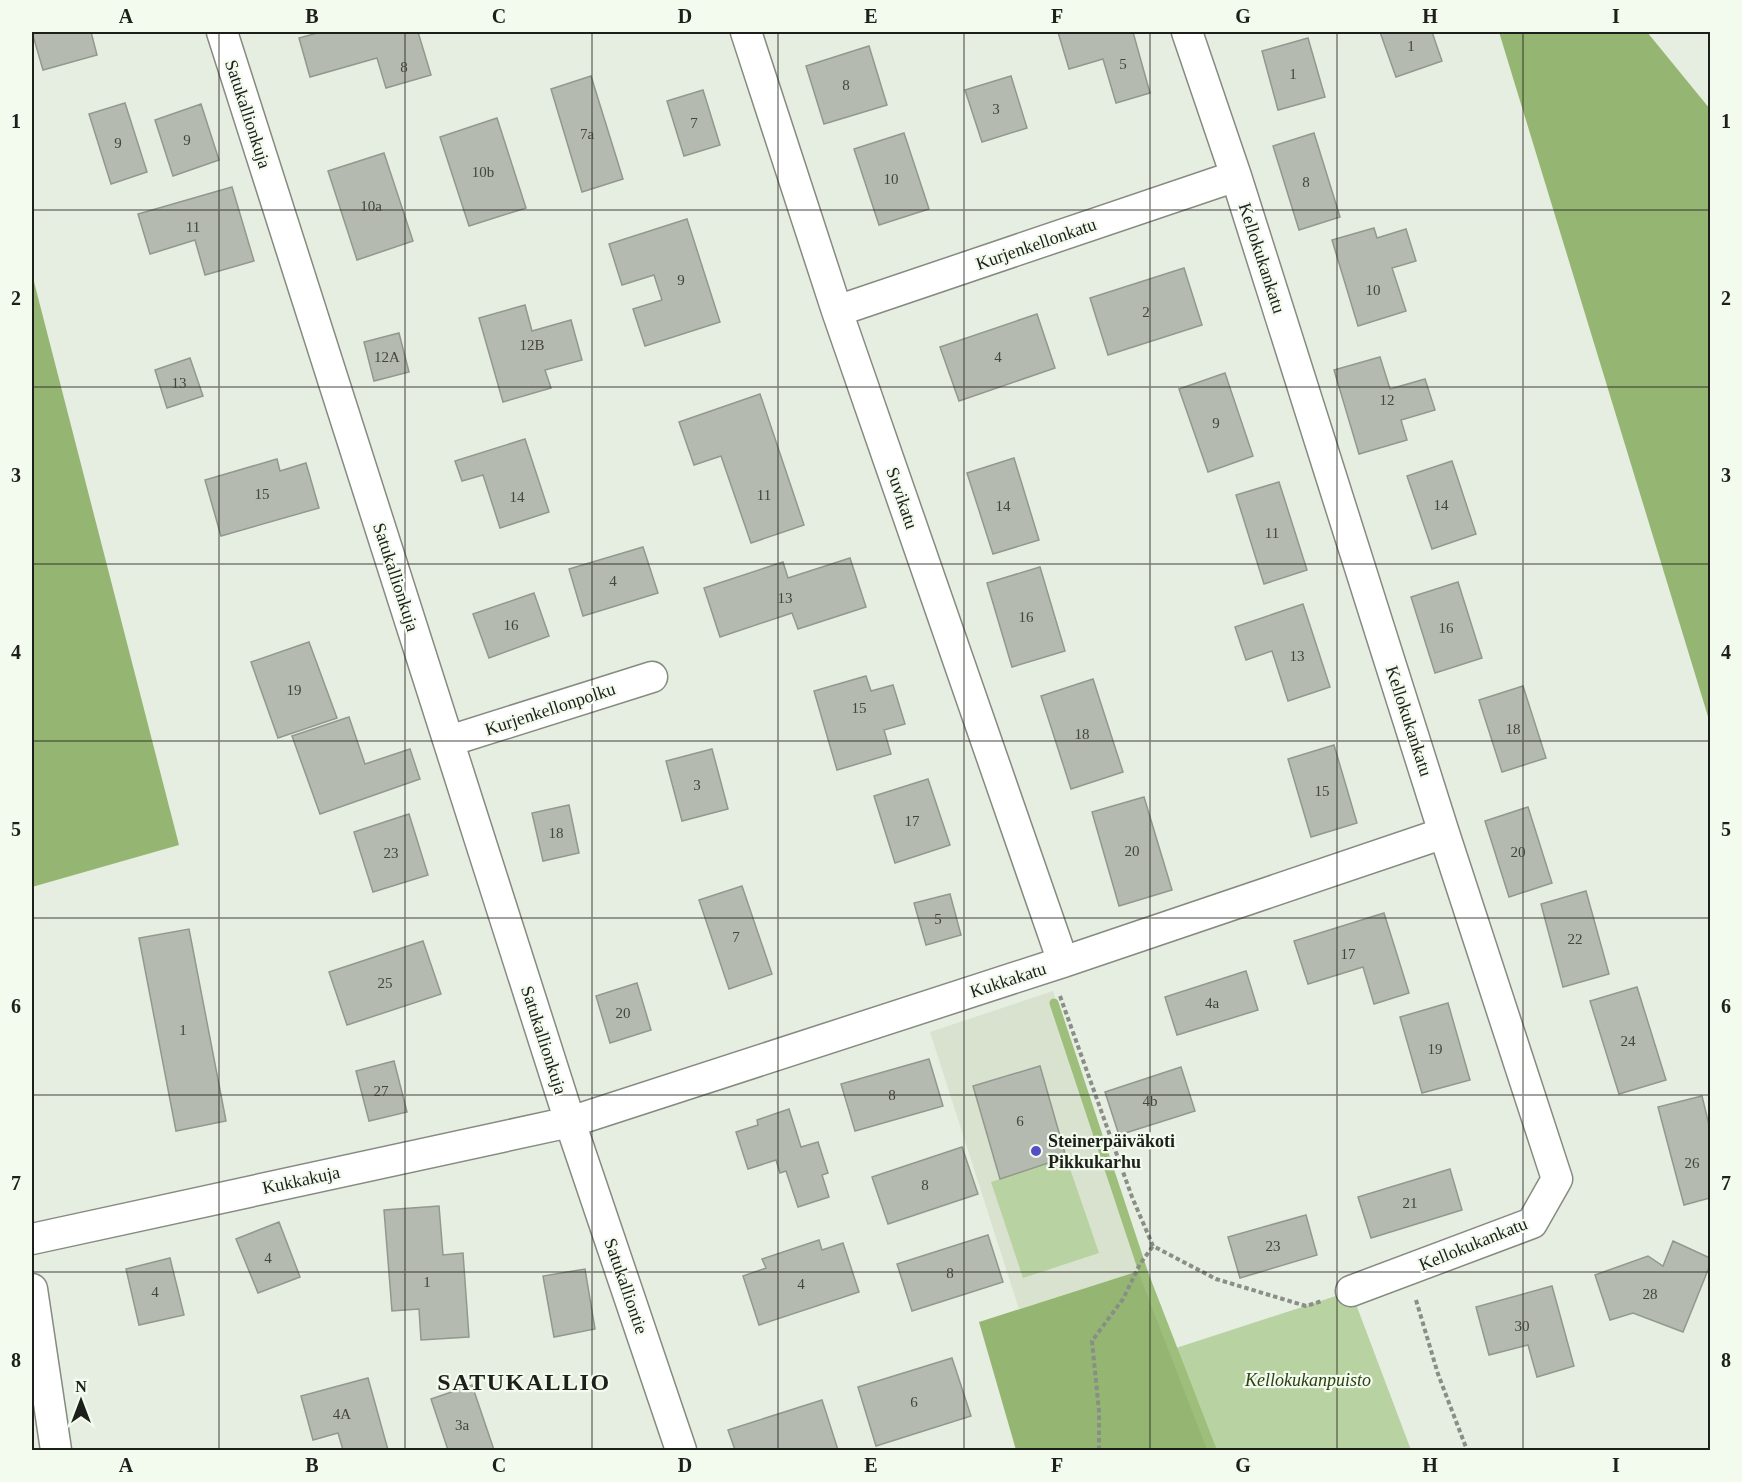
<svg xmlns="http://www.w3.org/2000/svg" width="1742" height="1482" viewBox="0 0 1742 1482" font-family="'Times New Roman',serif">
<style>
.built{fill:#d8e2cf}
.green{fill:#b9d2a2}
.forest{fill:#95b672}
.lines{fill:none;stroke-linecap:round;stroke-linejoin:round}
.stream{stroke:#9dbf7b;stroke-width:9}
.building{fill:#b4baaf;stroke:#92988d;stroke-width:1.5}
.minor-casing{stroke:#868b80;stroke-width:33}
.path{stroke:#898e86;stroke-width:4;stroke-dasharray:4.5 3;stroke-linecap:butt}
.minor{stroke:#fff;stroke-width:30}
.grid{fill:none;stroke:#1d1f1b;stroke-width:1.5;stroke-opacity:0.55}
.poi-dot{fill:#554fc6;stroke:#f3faee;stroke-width:2}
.labels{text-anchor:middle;stroke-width:4.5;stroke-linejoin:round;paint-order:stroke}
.number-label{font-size:15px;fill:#434640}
.street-label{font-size:18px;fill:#1d1f1b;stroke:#f3faee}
.poi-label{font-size:18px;font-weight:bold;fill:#1d1f1b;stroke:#f3faee;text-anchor:start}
.park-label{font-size:18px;font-style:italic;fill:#2c4110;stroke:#f3faee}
.district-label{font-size:24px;font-weight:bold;letter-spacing:1.5px;fill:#1d1f1b;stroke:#f3faee}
.neatline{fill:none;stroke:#1d1f1b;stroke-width:2}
.grid-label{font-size:20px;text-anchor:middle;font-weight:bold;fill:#1d1f1b}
</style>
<rect width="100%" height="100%" fill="#e6ede1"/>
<path class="built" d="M1053 991 1142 1270 1019 1309 930 1032Z"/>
<path class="green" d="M1066 1157 1099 1253 1023 1278 991 1182Z
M1351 1291 1411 1450H1212L1173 1349Z"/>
<path class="forest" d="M1499 32H1647L1710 109V723Z
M32 274 179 845 32 887Z
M1142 1270 1214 1450H1016L979 1322Z"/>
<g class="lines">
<path class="stream" d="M1054 1003 1145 1277 1212 1450"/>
</g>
<path class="building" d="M32 32H91L97 55 43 70Z
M321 32H418L431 75 386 88 377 58 310 77 299 38Z
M1058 32H1133L1150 93 1116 103 1103 59 1069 69Z
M1380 32H1432L1442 61 1396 77Z
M1308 38 1325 97 1278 110 1262 51Z
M869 46 887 105 824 124 806 66Z
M591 76 623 179 582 192 551 89Z
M1011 76 1027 128 982 142 965 90Z
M703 90 720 145 684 156 667 101Z
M125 103 147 172 111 184 89 114Z
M201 104 219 160 173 176 155 120Z
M497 118 526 208 469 226 440 137Z
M904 133 929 209 879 225 854 149Z
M1314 133 1340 217 1299 230 1273 146Z
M384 153 413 241 357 260 328 171Z
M232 187 254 261 205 275 195 240 150 254 138 214Z
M687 219 720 322 645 346 633 309 662 300 654 275 622 285 609 244Z
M1374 228 1377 238 1406 229 1416 261 1392 268 1406 311 1358 326 1332 240Z
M1184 268 1202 325 1108 355 1090 298Z
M525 305 532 331 571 320 582 360 545 370 551 388 503 402 479 318Z
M1037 314 1055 368 959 401 940 347Z
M399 333 409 372 374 381 364 342Z
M1380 357 1390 389 1425 379 1435 410 1401 420 1407 440 1359 454 1334 370Z
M190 358 203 396 167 408 155 370Z
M1225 373 1253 456 1208 472 1179 389Z
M760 394 804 525 751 543 721 456 694 465 679 422Z
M525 439 549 512 500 528 483 475 462 481 455 461Z
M1014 458 1039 540 993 554 967 473Z
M277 459 280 471 306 463 319 508 221 536 205 480Z
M1452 461 1476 534 1432 549 1407 476Z
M1279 482 1307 570 1264 584 1236 495Z
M643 547 658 593 583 616 569 569Z
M850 558 866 607 798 629 792 613 720 637 704 588 783 562 788 578Z
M1040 567 1065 651 1012 667 987 583Z
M1458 582 1482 658 1435 673 1411 597Z
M534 593 549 636 489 658 473 614Z
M1303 604 1330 687 1288 701 1272 651 1246 660 1235 627Z
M309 642 337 718 278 738 251 662Z
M866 676 871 691 893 685 905 724 884 730 891 754 837 770 814 691Z
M1093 679 1123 772 1071 789 1041 696Z
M1523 686 1546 758 1502 772 1479 700Z
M349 717 365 764 410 749 420 779 320 814 292 736Z
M1334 745 1357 823 1311 837 1288 759Z
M712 749 728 809 682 821 666 761Z
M928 779 950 845 895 863 874 796Z
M1144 797 1172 890 1119 906 1092 812Z
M569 805 579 853 543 861 532 813Z
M1528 807 1552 883 1509 897 1485 821Z
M409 814 428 875 373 892 354 832Z
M742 886 772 974 729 989 699 900Z
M1586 891 1609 974 1563 987 1541 904Z
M950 894 961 935 926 945 914 903Z
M1384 913 1409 993 1374 1004 1363 967 1308 984 1294 941Z
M189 929 226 1121 176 1131 139 938Z
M423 941 441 994 347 1025 329 972Z
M1246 971 1258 1010 1177 1035 1165 997Z
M637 983 651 1030 610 1043 596 996Z
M1637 987 1666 1080 1619 1094 1590 1001Z
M1448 1003 1470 1080 1422 1093 1400 1017Z
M929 1059 943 1106 855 1131 841 1084Z
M394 1061 407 1112 369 1121 356 1071Z
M1040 1066 1066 1157 1000 1179 973 1086Z
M1181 1067 1195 1111 1119 1135 1105 1092Z
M1702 1096 1710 1129V1198L1684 1205 1658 1107Z
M789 1109 801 1147 818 1142 828 1173 822 1175 829 1197 798 1207 786 1171 780 1173 776 1160 748 1169 736 1132 758 1125 757 1120Z
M962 1147 978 1194 888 1224 872 1177Z
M1450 1169 1462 1210 1371 1238 1358 1197Z
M439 1206 443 1255 463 1253 469 1337 421 1340 419 1309 392 1311 384 1210Z
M1306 1215 1317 1255 1240 1278 1228 1237Z
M279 1222 300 1277 258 1293 236 1239Z
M988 1235 1003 1282 912 1311 897 1264Z
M819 1240 822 1250 843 1243 859 1292 759 1325 743 1276 766 1268 762 1259Z
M1673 1241 1710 1258V1265L1683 1332 1633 1313 1610 1320 1595 1275 1648 1256 1663 1266Z
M170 1258 184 1315 139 1325 126 1269Z
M585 1269 595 1329 554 1337 543 1276Z
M1552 1286 1574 1366 1537 1377 1528 1345 1489 1355 1476 1307Z
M952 1358 971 1416 876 1446 858 1387Z
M368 1378 388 1450H343L338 1433 313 1440 301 1396Z
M472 1385 494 1450H448L431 1399Z
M822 1400 838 1450H735L728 1430Z"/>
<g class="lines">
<g class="minor-casing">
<path id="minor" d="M222 32 570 1122 681 1450
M746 32 837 311 1063 962
M1187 32 1236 176 1444 833 1557 1179 1532 1223 1351 1291
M837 311 1236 176
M449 741 652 677
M32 1239 570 1122 1063 962 1444 833
M32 1289 56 1450"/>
</g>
<path class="path" d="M1060 996 1132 1197 1153 1246 1216 1279 1306 1306 1322 1301
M1416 1300 1438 1374 1467 1450
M1099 1450V1411L1092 1341 1123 1299 1140 1264 1153 1246"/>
<use href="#minor" class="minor"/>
</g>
<path class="grid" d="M219 32V1450M405 32V1450M592 32V1450M778 32V1450M964 32V1450M1150 32V1450M1337 32V1450M1523 32V1450M32 210H1710M32 387H1710M32 564H1710M32 741H1710M32 918H1710M32 1095H1710M32 1272H1710"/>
<circle class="poi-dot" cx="1036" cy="1151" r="6"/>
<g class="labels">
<g class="number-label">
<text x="1411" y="51">1</text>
<text x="1123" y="69">5</text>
<text x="404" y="72">8</text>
<text x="1293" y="79">1</text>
<text x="846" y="90">8</text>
<text x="996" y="114">3</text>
<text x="694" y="128">7</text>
<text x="587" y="139">7a</text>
<text x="187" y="145">9</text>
<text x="118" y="148">9</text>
<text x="483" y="177">10b</text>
<text x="891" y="184">10</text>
<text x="1306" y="187">8</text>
<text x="371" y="211">10a</text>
<text x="193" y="232">11</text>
<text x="681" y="285">9</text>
<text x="1373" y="295">10</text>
<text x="1146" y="317">2</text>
<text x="532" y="350">12B</text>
<text x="387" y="362">12A</text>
<text x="998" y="362">4</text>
<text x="179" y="388">13</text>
<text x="1387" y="405">12</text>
<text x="1216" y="428">9</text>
<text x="262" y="499">15</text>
<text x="764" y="500">11</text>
<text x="517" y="502">14</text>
<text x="1441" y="510">14</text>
<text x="1003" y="511">14</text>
<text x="1272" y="538">11</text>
<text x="613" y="586">4</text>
<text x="785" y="603">13</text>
<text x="1026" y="622">16</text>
<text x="511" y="630">16</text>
<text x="1446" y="633">16</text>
<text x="1297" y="661">13</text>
<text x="294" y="695">19</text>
<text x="859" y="713">15</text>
<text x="1513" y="734">18</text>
<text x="1082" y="739">18</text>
<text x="697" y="790">3</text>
<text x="1322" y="796">15</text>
<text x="912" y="826">17</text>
<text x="556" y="838">18</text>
<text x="1132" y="856">20</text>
<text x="1518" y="857">20</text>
<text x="391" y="858">23</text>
<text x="938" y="924">5</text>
<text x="736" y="942">7</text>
<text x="1575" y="944">22</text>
<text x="1348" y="959">17</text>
<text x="385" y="988">25</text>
<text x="1212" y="1008">4a</text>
<text x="623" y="1018">20</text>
<text x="183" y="1035">1</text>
<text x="1628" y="1046">24</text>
<text x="1435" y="1054">19</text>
<text x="381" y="1096">27</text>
<text x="892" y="1100">8</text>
<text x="1150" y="1106">4b</text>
<text x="1020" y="1126">6</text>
<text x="1692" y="1168">26</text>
<text x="925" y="1190">8</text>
<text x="1410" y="1208">21</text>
<text x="1273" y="1251">23</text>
<text x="268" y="1263">4</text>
<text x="950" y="1278">8</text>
<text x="427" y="1287">1</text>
<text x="801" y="1289">4</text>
<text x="155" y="1297">4</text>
<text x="1650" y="1299">28</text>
<text x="1522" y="1331">30</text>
<text x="914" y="1407">6</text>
<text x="342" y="1419">4A</text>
<text x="462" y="1430">3a</text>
</g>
<g class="street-label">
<text transform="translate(248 114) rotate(72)" y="6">Satukallionkuja</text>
<text transform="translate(1036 244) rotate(-19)" y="6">Kurjenkellonkatu</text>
<text transform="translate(1262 258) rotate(72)" y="6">Kellokukankatu</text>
<text transform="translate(902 498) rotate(71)" y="6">Suvikatu</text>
<text transform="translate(396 577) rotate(72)" y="6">Satukallionkuja</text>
<text transform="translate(550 709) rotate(-18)" y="6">Kurjenkellonpolku</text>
<text transform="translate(1409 721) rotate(72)" y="6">Kellokukankatu</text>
<text transform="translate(1008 980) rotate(-18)" y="6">Kukkakatu</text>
<text transform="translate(544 1040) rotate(72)" y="6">Satukallionkuja</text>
<text transform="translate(301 1180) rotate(-12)" y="6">Kukkakuja</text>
<text transform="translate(1473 1244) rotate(-22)" y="6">Kellokukankatu</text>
<text transform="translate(626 1286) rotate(71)" y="6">Satukalliontie</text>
</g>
<g class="poi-label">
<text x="1048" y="1147">Steinerpäiväkoti<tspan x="1048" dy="21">Pikkukarhu</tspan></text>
</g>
<g class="park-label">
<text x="1308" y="1386">Kellokukanpuisto</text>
</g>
<g class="district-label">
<text x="524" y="1390">SATUKALLIO</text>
</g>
</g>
<rect width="1742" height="1482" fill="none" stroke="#f3faee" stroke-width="66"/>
<g transform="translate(81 1401)" stroke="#f3faee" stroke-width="4.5" paint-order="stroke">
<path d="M0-4.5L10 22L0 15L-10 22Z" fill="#1d1f1b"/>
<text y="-9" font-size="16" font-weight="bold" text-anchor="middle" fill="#1d1f1b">N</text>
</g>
<rect x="33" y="33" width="1676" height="1416" class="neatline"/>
<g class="grid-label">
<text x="126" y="23">A</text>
<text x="312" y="23">B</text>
<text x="499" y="23">C</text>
<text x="685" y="23">D</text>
<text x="871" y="23">E</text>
<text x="1057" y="23">F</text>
<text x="1243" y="23">G</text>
<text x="1430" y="23">H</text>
<text x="1616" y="23">I</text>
<text x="16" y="128">1</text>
<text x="1726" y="128">1</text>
<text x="16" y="305">2</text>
<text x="1726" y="305">2</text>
<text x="16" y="482">3</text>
<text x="1726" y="482">3</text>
<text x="16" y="659">4</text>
<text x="1726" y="659">4</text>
<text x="16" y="836">5</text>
<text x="1726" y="836">5</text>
<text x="16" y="1013">6</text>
<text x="1726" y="1013">6</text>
<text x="16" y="1190">7</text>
<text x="1726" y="1190">7</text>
<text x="16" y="1367">8</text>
<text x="1726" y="1367">8</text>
<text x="126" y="1472">A</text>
<text x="312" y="1472">B</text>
<text x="499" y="1472">C</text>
<text x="685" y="1472">D</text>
<text x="871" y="1472">E</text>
<text x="1057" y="1472">F</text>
<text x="1243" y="1472">G</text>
<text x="1430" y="1472">H</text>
<text x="1616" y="1472">I</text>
</g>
</svg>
